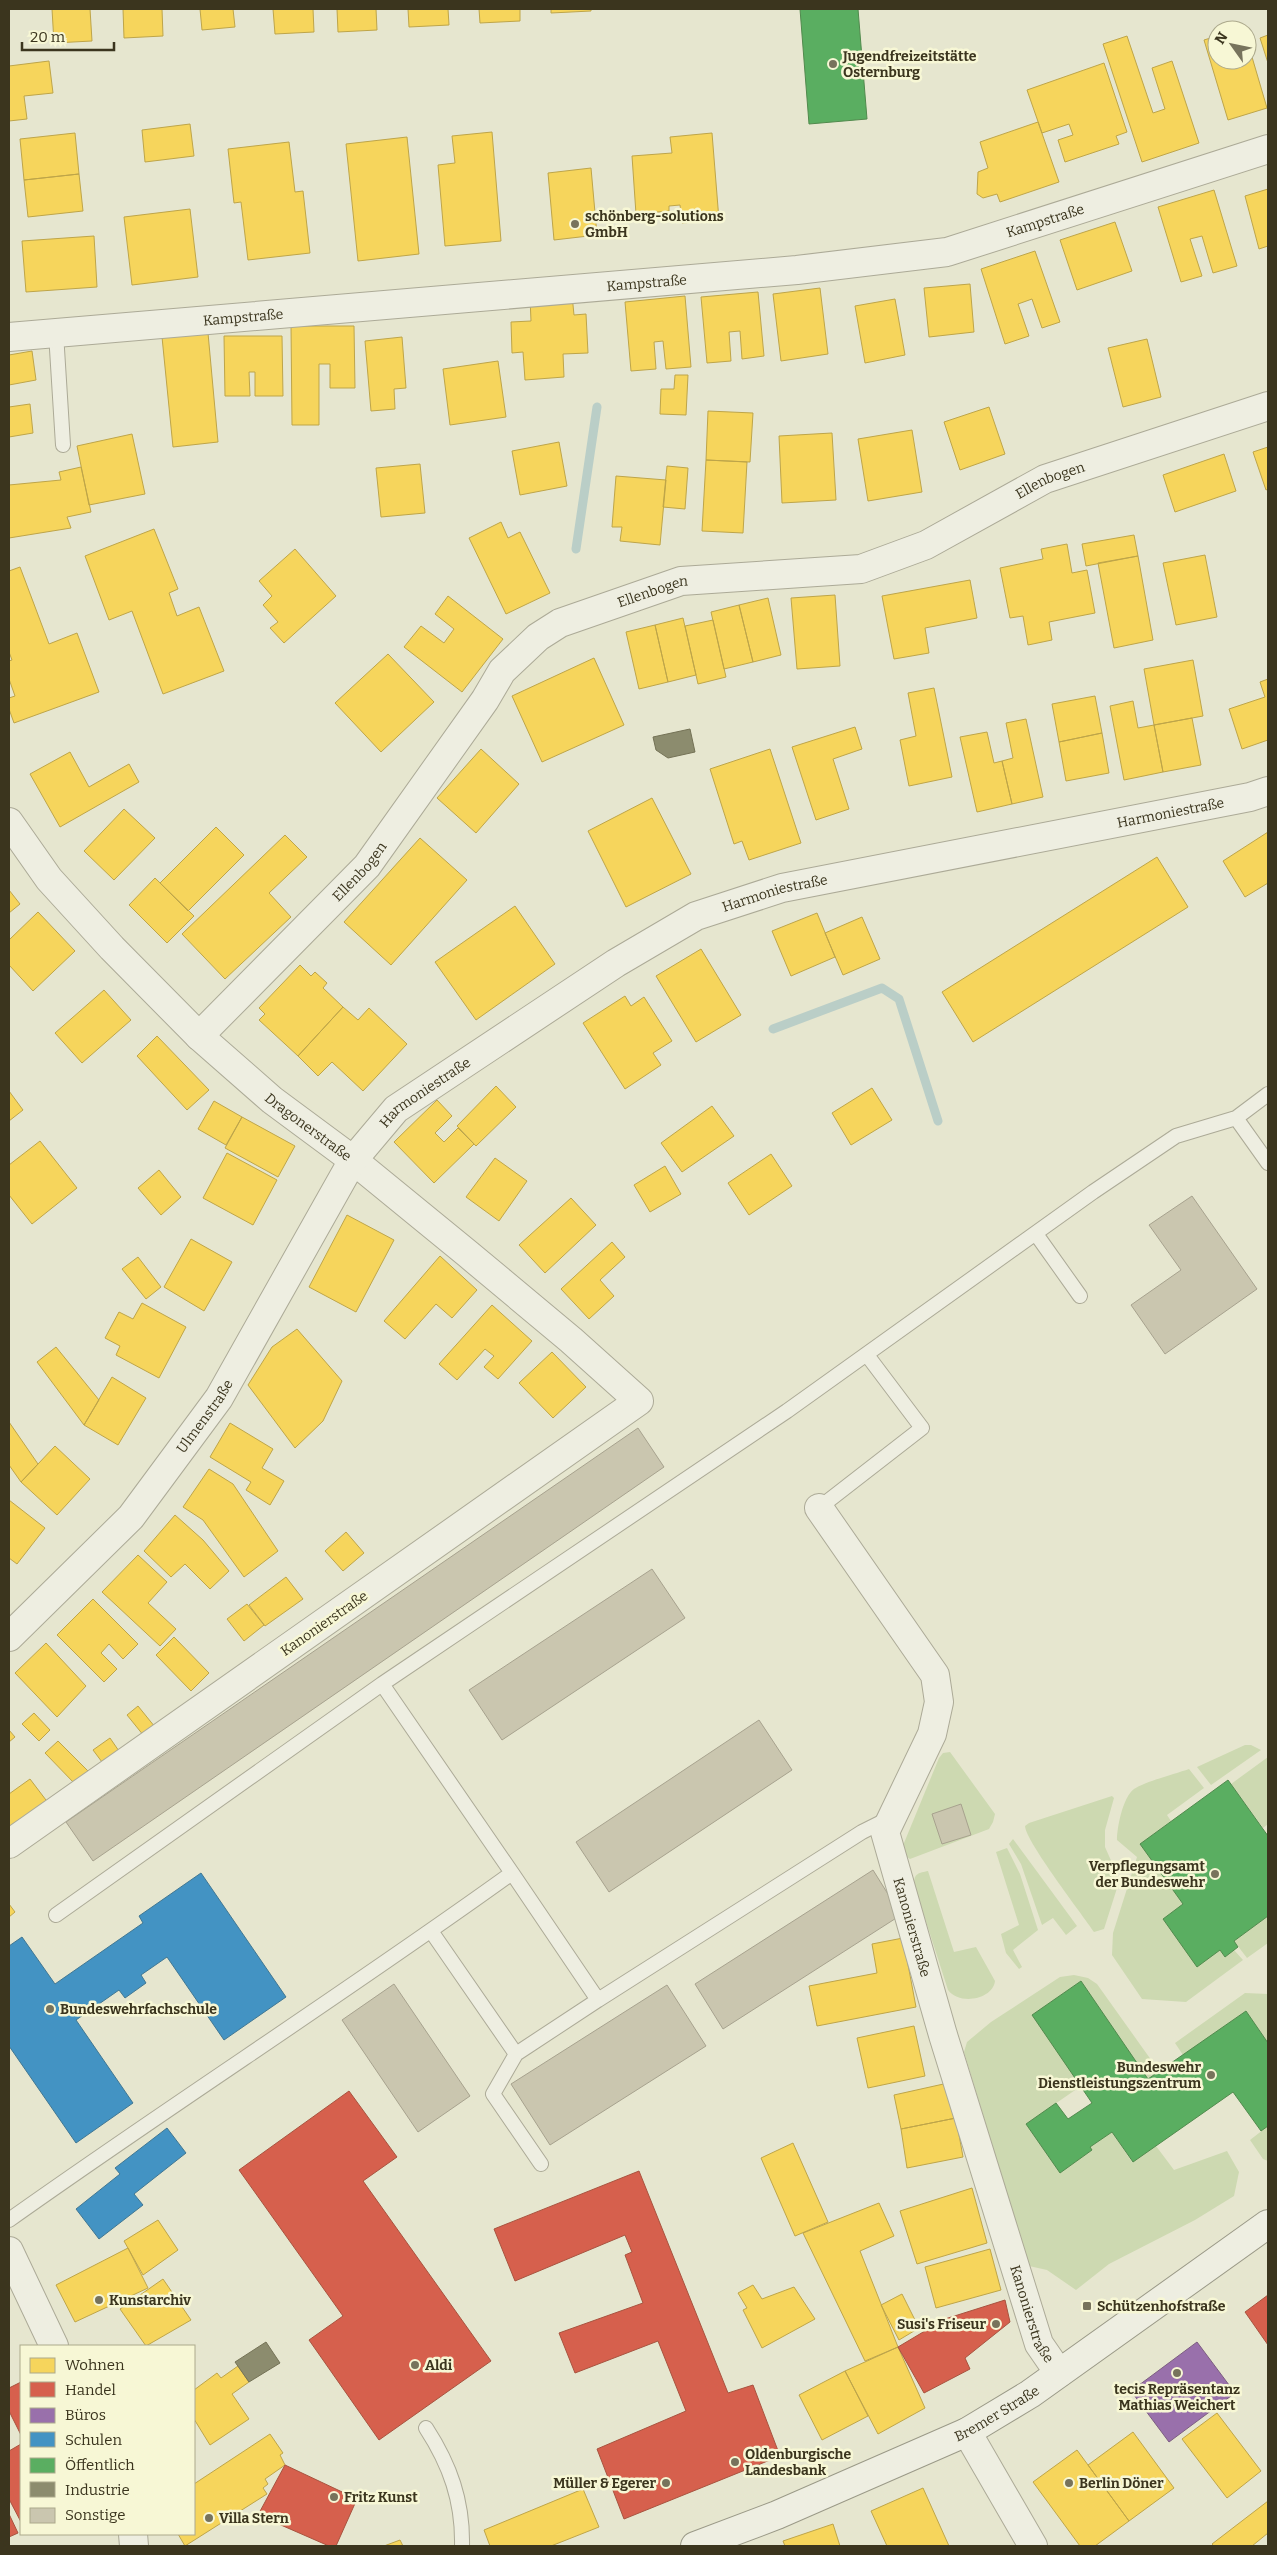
<svg xmlns="http://www.w3.org/2000/svg" width="1277" height="2555" viewBox="0 0 1277 2555" font-family="Bitter,serif">
<style>
.green{fill:#cdd9b1}
.homes{fill:#f6d55c;stroke:#bea549}
.shops{fill:#d6604d;stroke:#a8533f}
.offices{fill:#9970ab;stroke:#7d5e81}
.schools{fill:#4393c3;stroke:#417792}
.public{fill:#5aae61;stroke:#518a4d}
.industry{fill:#8c8c6e;stroke:#747256}
.lines{fill:none;stroke-linecap:round;stroke-linejoin:round}
.stream{stroke:#bacec7;stroke-width:9}
.building{fill:#cac6af;stroke:#a7a28e}
.lane-casing{stroke:#acaa97;stroke-width:16}
.street-casing{stroke:#acaa97;stroke-width:30}
.secondary-casing{stroke:#9b9a88;stroke-width:30}
.lane{stroke:#eeeee1;stroke-width:14}
.street{stroke:#eeeee1;stroke-width:28}
.secondary{stroke:#eeeee1;stroke-width:28}
.poi-dot{fill:#77735c;stroke:#f7f7d5;stroke-width:2}
.labels{text-anchor:middle;stroke-width:5;stroke-linejoin:round;paint-order:stroke}
.poi-label{font-size:14px;font-weight:bold;fill:#3b351e;stroke:#f7f7d5;text-anchor:start}
.street-label{font-size:14px;fill:#3b351e;stroke:#f7f7d5}
</style>
<rect width="100%" height="100%" fill="#e6e6cf"/>
<path class="green" d="M1245 1745H1251L1261 1750 1211 1785 1197 1767Z
M950 1752 995 1814 993 1822 989 1829 910 1859 904 1855V1843L939 1758 943 1753Z
M1268 1757V1824L1263 1828 1231 1784Z
M1189 1769 1204 1788 1167 1815 1171 1821 1140 1844 1183 1904 1163 1919 1197 1966 1220 1950 1225 1957 1234 1950 1243 1960 1186 2002 1142 1999 1112 1955 1113 1933 1137 1857 1117 1840C1117 1827 1123 1797 1134 1789 1144 1782 1175 1774 1189 1769Z
M1112 1796 1114 1798 1105 1830V1847L1117 1874 1118 1885 1104 1929 1094 1932C1082 1914 1026 1842 1025 1826L1029 1823Z
M1013 1839 1077 1926 1066 1935 1053 1918 1042 1925 1021 1864 1009 1844Z
M1007 1848 1020 1874 1038 1930 1013 1950 1022 1967 1019 1969 1006 1953 1001 1934 1019 1925 996 1852Z
M928 1871 954 1952 976 1947 995 1981C993 1999 960 2006 948 1990L914 1884C914 1873 919 1873 928 1871Z
M1268 1916V1943L1247 1958 1234 1941Z
M1074 1975 1088 1978 1097 1984 1159 2071 1148 2079 1081 1981 1032 2015 1081 2086 1026 2124 1060 2173 1092 2150 1090 2147 1112 2132 1132 2162 1156 2146 1174 2170 1227 2151 1239 2172 1234 2196 1195 2220 1109 2264 1076 2290 1047 2270 1029 2266 964 2052 967 2042 991 2022 1060 1977Z
M1245 1993 1268 1994V2043L1246 2011 1183 2055 1175 2043Z
M1268 2126V2161L1263 2159 1250 2140Z"/>
<path class="homes" d="M52 9H90L92 41 54 43Z
M123 9H162L163 36 124 38Z
M200 9H233L235 27 202 30Z
M273 9H313L314 32 275 34Z
M337 9H376L377 30 338 32Z
M408 9H448L449 25 409 27Z
M479 9H520V21L480 23Z
M551 9H591V11L551 13Z
M1268 35V63L1260 38Z
M1127 36 1153 113 1165 109 1152 68 1172 61 1199 143 1142 162 1103 44Z
M1217 36V60H1247V40L1267 108 1228 120 1204 40Z
M49 61 53 93 24 96 27 119 9 121V66Z
M1104 63 1127 132 1116 136 1119 144 1065 162 1058 140 1073 135 1069 124 1042 133 1027 90Z
M1038 122 1059 182 1000 202 997 194 983 198 977 194 978 172 988 168 980 142Z
M190 124 194 156 145 162 142 130Z
M492 132 501 241 445 246 438 165 455 163 452 136Z
M75 133 79 174 24 180 20 139Z
M712 133 719 220 682 223 680 205 669 206V211L636 214 632 156 672 153 670 137Z
M407 137 419 254 358 261 346 144Z
M289 142 295 192 303 191 310 253 248 260 241 202 234 203 228 149Z
M591 168 597 235 554 240 548 173Z
M79 174 83 211 28 217 24 180Z
M1268 189V246L1259 249 1245 196Z
M1214 190 1237 266 1213 273 1202 236 1190 239 1202 276 1181 282 1158 207Z
M190 209 198 277 132 285 124 217Z
M1115 222 1132 271 1077 290 1060 240Z
M94 236 97 287 26 292 22 241Z
M1035 251 1060 322 1042 328 1032 299 1018 304 1029 336 1005 344 981 269Z
M970 284 974 332 929 337 924 288Z
M820 288 828 354 781 361 773 294Z
M758 292 764 356 742 359 740 331 729 332 731 361 707 363 701 297Z
M572 295 574 315 586 314 588 353 563 354 564 377 525 380 523 352 512 353 511 322 531 321 530 298Z
M685 296 691 367 666 369 663 341 654 342 656 369 631 371 625 302Z
M895 299 905 355 865 363 855 306Z
M291 326H354L355 388H330V364H319V425H292Z
M208 333 218 442 173 447 162 337Z
M224 336H282L283 396H255V372H249L250 396H225Z
M402 337 406 388 394 389 395 409 371 411 365 341Z
M1147 339 1161 397 1123 407 1108 348Z
M32 351 36 380 9 385V355Z
M498 361 506 417 450 425 443 369Z
M675 375H688L686 415 660 414 661 389H674Z
M30 404 33 433 9 437V407Z
M989 407 1005 454 960 470 944 422Z
M708 411 753 413 750 462 706 460Z
M912 430 922 492 868 501 858 439Z
M832 433 836 500 782 503 779 436Z
M132 434 145 494 89 505 77 446Z
M559 442 567 486 520 495 512 451Z
M1268 447V489L1266 490 1253 452Z
M1224 454 1236 491 1175 512 1163 475Z
M706 460 747 462 743 533 702 531Z
M420 464 425 513 381 517 376 468Z
M667 466 688 468 685 509 663 507Z
M81 467 91 512 67 517 71 528 9 538V485L61 480 59 472Z
M616 476 666 480 660 545 620 541 622 527H612Z
M501 522 508 538 520 532 550 593 506 614 469 538Z
M154 529 178 589 169 593 177 616 199 607 224 671 163 694 132 611 109 620 85 556Z
M1134 535 1138 556 1086 566 1082 544Z
M1067 544 1072 573 1087 570 1095 613 1049 622 1052 640 1028 645 1023 616 1010 618 1000 568 1043 559 1041 549Z
M295 549 336 596 284 643 270 628 278 622 263 605 272 596 259 581Z
M1205 555 1217 617 1176 625 1163 563Z
M1138 556 1153 640 1114 648 1098 563Z
M20 567 49 644 77 633 99 692 14 723 9 709V698L15 696 9 679V661L12 660 9 652V571Z
M970 580 977 618 925 628 929 653 894 659 882 596Z
M835 595 840 666 797 669 791 598Z
M448 596 503 639 462 692 404 647 421 626 444 643 454 629 435 614Z
M768 598 781 655 753 662 739 605Z
M739 605 753 662 724 669 711 612Z
M683 618 696 675 668 682 655 625Z
M713 620 726 677 698 684 685 626Z
M655 625 668 682 639 689 626 632Z
M388 654 434 702 381 752 335 703Z
M594 658 624 725 542 762 512 696Z
M1193 660 1203 716 1154 725 1144 669Z
M1268 679V740L1242 749 1229 709 1265 697 1260 682Z
M934 688 952 777 909 786 900 740 916 736 908 693Z
M1095 696 1102 733 1059 742 1052 704Z
M1133 701 1138 728 1154 725 1163 772 1124 780 1110 706Z
M1192 718 1201 765 1163 772 1154 725Z
M1026 719 1043 797 1012 804 1002 761 1013 758 1006 723Z
M855 727 862 749 833 759 849 809 816 820 792 747Z
M987 732 994 763 1002 761 1012 804 977 812 960 737Z
M1102 733 1109 773 1066 781 1059 742Z
M481 749 519 784 476 833 437 798Z
M770 749 801 843 749 860 742 841 734 844 710 769Z
M70 752 89 787 129 764 139 782 60 827 30 774Z
M652 798 691 874 626 907 588 831Z
M124 809 155 838 114 880 84 851Z
M216 827 244 855 188 911 160 883Z
M1268 832V883L1245 897 1223 861Z
M285 835 307 857 269 893 291 917 225 979 182 934Z
M420 838 467 880 391 965 344 922Z
M1157 857 1188 907 973 1042 942 992Z
M155 878 194 916 167 943 129 905Z
M9 890 20 904 9 913Z
M515 906 555 964 476 1020 435 962Z
M38 912 75 951 33 991 9 965V940Z
M817 913 835 957 791 976 772 931Z
M862 917 880 959 843 975 825 933Z
M701 949 741 1015 696 1042 656 976Z
M300 965 311 976 315 972 327 983 323 988 343 1007 298 1056 259 1020 265 1014 259 1008Z
M104 990 131 1020 82 1063 55 1033Z
M625 996 631 1006 644 997 672 1041 653 1053 661 1065 625 1089 583 1023Z
M343 1007 358 1020 369 1008 407 1044 363 1091 332 1062 318 1076 298 1056Z
M157 1036 209 1090 187 1110 137 1056Z
M496 1086 516 1107 476 1146 457 1126Z
M872 1088 892 1120 851 1145 832 1113Z
M9 1091 23 1110 9 1121Z
M437 1100 452 1116 435 1133 444 1142 458 1128 474 1144 434 1183 394 1142Z
M214 1101 242 1117 226 1145 198 1129Z
M712 1106 734 1136 682 1172 661 1143Z
M242 1117 295 1146 278 1177 225 1148Z
M40 1141 77 1188 32 1224 9 1195V1165Z
M227 1153 277 1180 253 1225 203 1198Z
M771 1154 792 1186 749 1215 728 1183Z
M495 1158 527 1181 499 1221 466 1197Z
M665 1166 681 1194 650 1212 634 1185Z
M159 1170 181 1197 161 1215 138 1188Z
M571 1198 596 1225 545 1273 519 1245Z
M347 1215 394 1240 356 1312 309 1287Z
M191 1239 232 1262 204 1311 164 1287Z
M612 1242 625 1257 600 1280 614 1296 589 1319 561 1289Z
M440 1256 477 1290 452 1318 436 1304 405 1339 384 1321Z
M138 1257 161 1287 146 1299 122 1269Z
M142 1303 186 1327 159 1378 116 1355 120 1346 105 1338 119 1312 133 1319Z
M492 1305 532 1341 498 1379 484 1367 494 1356 485 1349 457 1380 439 1364Z
M297 1329 342 1381 323 1421 295 1448 248 1385 272 1347Z
M56 1347 99 1400 84 1425 37 1362Z
M552 1352 586 1387 553 1418 519 1383Z
M112 1377 146 1398 118 1445 84 1425Z
M9 1422 38 1464 21 1482 9 1465Z
M230 1423 273 1449 262 1468 284 1481 270 1505 246 1490 251 1482 210 1457Z
M55 1446 90 1479 57 1515 21 1482Z
M209 1469 233 1484 278 1551 244 1577 203 1520 183 1507Z
M9 1500 45 1528 17 1564 9 1558Z
M175 1515 203 1540 229 1571 210 1589 185 1564 171 1577 144 1551Z
M346 1532 364 1553 343 1571 325 1551Z
M138 1555 167 1582 148 1603 176 1629 160 1646 102 1592Z
M286 1577 303 1599 265 1626 249 1605Z
M93 1599 138 1644 123 1659 109 1644 101 1653 117 1669 104 1682 57 1635Z
M247 1604 264 1625 244 1641 227 1619Z
M174 1637 209 1673 191 1691 156 1655Z
M46 1643 86 1686 57 1717 15 1673Z
M138 1706 155 1727 144 1736 127 1715Z
M34 1713 50 1730 39 1741 22 1724Z
M9 1730 15 1737 9 1742Z
M110 1738 121 1754 105 1766 93 1750Z
M58 1741 88 1771 75 1784 45 1753Z
M30 1779 49 1804 9 1830V1794Z
M9 1904 15 1912 9 1917Z
M903 1938 916 2007 817 2026 809 1986 877 1973 872 1944Z
M914 2026 925 2076 868 2088 857 2038Z
M948 2083 956 2118 901 2129 894 2095Z
M956 2118 963 2157 907 2168 901 2129Z
M793 2143 828 2222 795 2236 761 2158Z
M972 2188 987 2243 917 2264 900 2211Z
M879 2203 894 2236 860 2251 898 2347 865 2361 803 2233Z
M158 2220 178 2250 143 2275 124 2241Z
M128 2248 148 2288 75 2322 56 2285Z
M990 2249 1001 2290 936 2308 925 2267Z
M163 2279 191 2320 146 2346 120 2309Z
M753 2285 762 2299 794 2287 815 2319 762 2348 743 2310 747 2308 738 2293Z
M902 2294 919 2328 899 2340 881 2305Z
M898 2347 925 2408 878 2434 845 2371Z
M238 2366 249 2382 232 2394 249 2419 210 2445 194 2419V2390L217 2373 221 2378Z
M845 2371 868 2416 822 2440 799 2395Z
M1217 2413 1261 2471 1227 2498 1182 2439Z
M1133 2432 1174 2488 1129 2521 1088 2465Z
M270 2434 283 2453 280 2455 285 2465 265 2479 268 2484 263 2488 267 2494 185 2546 178 2534H194V2484Z
M1077 2450 1129 2521 1095 2546H1080L1033 2482Z
M923 2488 949 2546H887L871 2511Z
M583 2489 599 2527 551 2546H490L484 2530Z
M1268 2501V2533L1252 2546H1214L1212 2544Z
M833 2524 840 2546H785L783 2541Z
M400 2540 403 2546H384Z"/>
<path class="shops" d="M349 2091 397 2157 363 2181 491 2361 379 2440 309 2340 343 2316 239 2170Z
M639 2171 728 2393 753 2385 780 2456 624 2519 597 2449 686 2411 658 2341 575 2373 559 2333 643 2303 625 2255 632 2252 625 2235 515 2281 494 2229Z
M1268 2295V2345L1245 2312Z
M1005 2300 1010 2322 965 2358 970 2369 924 2393 898 2347 945 2319Z
M21 2382V2435L9 2411V2388Z
M21 2444V2522L9 2499V2451Z
M285 2465 357 2499 336 2546H329L258 2515Z
M9 2514 18 2533 9 2537Z"/>
<path class="offices" d="M1197 2342 1235 2393 1169 2442 1131 2391Z"/>
<path class="schools" d="M201 1873 286 1997 224 2040 167 1957 141 1975 146 1983 125 1998 119 1990 76 2020 133 2103 76 2143 9 2046V1946L22 1937 55 1984 143 1923 139 1916Z
M167 2128 186 2153 134 2194 143 2205 99 2239 76 2209 120 2174 115 2168Z"/>
<path class="public" d="M800 9H858L867 119 809 124Z
M1228 1780 1268 1836V1916L1234 1941 1238 1947 1225 1957 1220 1950 1197 1967 1163 1919 1183 1904 1140 1844Z
M1081 1981 1148 2079 1246 2011 1268 2043V2126L1261 2131 1233 2092 1133 2162 1112 2132 1090 2147 1092 2150 1060 2173 1026 2124 1056 2103 1068 2119 1092 2103 1032 2015Z"/>
<path class="industry" d="M690 729 695 752 668 758 656 750 653 737Z
M266 2342 280 2363 249 2382 235 2362Z"/>
<g class="lines">
<path class="stream" d="M576 549 597 407
M773 1029 882 988 899 999 938 1121"/>
</g>
<path class="building" d="M1192 1196 1257 1289 1165 1354 1131 1305 1181 1270 1149 1225Z
M638 1428 664 1467 93 1861 66 1822Z
M652 1569 685 1618 502 1740 469 1690Z
M759 1720 792 1770 609 1892 576 1842Z
M961 1804 971 1835 942 1844 932 1814Z
M873 1870 901 1915 723 2029 695 1984Z
M394 1984 470 2096 418 2132 342 2020Z
M667 1985 706 2046 550 2145 511 2084Z"/>
<g class="lines">
<g class="lane-casing">
<path id="lane" d="M56 333 63 445
M1236 1118 1268 1163
M1036 1234 1080 1296
M819 1508 922 1428 867 1355
M382 1684 512 1873
M56 1915 382 1684 787 1411 1093 1192 1176 1136 1236 1118 1268 1094
M431 1931 516 2054 598 2000
M516 2054 493 2094 541 2164
M9 2220C175 2102 347 1992 512 1873L598 2000 862 1832 888 1819
M426 2428C450 2465 463 2501 462 2546"/>
</g>
<g class="street-casing">
<g id="street">
<path id="s1" d="M9 337 797 270 947 252 1268 149"/>
<path id="s2" d="M9 822 49 879 112 948 199 1036 272 1100 353 1160 468 1254 571 1340 639 1401 9 1844"/>
<path id="s3" d="M199 1036 367 866 485 700 502 671 538 637 560 623 681 581 861 569 926 545 1045 479 1268 406"/>
<path id="s4" d="M819 1508 935 1675 939 1702 932 1734 885 1832 943 2035 1039 2344 1059 2373"/>
<path id="s5" d="M9 1637 131 1517 219 1398 353 1160 396 1109 616 963 696 916 782 888 1250 797 1268 791"/>
<path d="M9 2251 54 2346"/>
<path d="M967 2432 1033 2546"/>
<path d="M133 2534 134 2546"/>
</g>
</g>
<g class="secondary-casing">
<g id="secondary">
<path id="s6" d="M695 2546 777 2515 967 2432 1030 2394 1268 2224"/>
</g>
</g>
<use href="#lane" class="lane"/>
<use href="#street" class="street"/>
<use href="#secondary" class="secondary"/>
</g>
<g class="poi-dot">
<circle cx="833" cy="64" r="5"/>
<circle cx="575" cy="224" r="5"/>
<circle cx="1215" cy="1874" r="5"/>
<circle cx="50" cy="2009" r="5"/>
<circle cx="1211" cy="2075" r="5"/>
<circle cx="99" cy="2300" r="5"/>
<rect x="1082" y="2301" width="10" height="10" rx="2.5"/>
<circle cx="996" cy="2324" r="5"/>
<circle cx="415" cy="2365" r="5"/>
<circle cx="1177" cy="2373" r="5"/>
<circle cx="735" cy="2462" r="5"/>
<circle cx="666" cy="2483" r="5"/>
<circle cx="1069" cy="2483" r="5"/>
<circle cx="334" cy="2497" r="5"/>
<circle cx="209" cy="2518" r="5"/>
</g>
<g class="labels">
<g class="poi-label">
<text x="843" y="61">Jugendfreizeitstätte<tspan x="843" dy="16">Osternburg</tspan></text>
<text x="585" y="221">schönberg-solutions<tspan x="585" dy="16">GmbH</tspan></text>
<text x="1205" y="1871" text-anchor="end">Verpflegungsamt<tspan x="1205" dy="16">der Bundeswehr</tspan></text>
<text x="60" y="2014">Bundeswehrfachschule</text>
<text x="1201" y="2072" text-anchor="end">Bundeswehr<tspan x="1201" dy="16">Dienstleistungszentrum</tspan></text>
<text x="109" y="2305">Kunstarchiv</text>
<text x="1097" y="2311">Schützenhofstraße</text>
<text x="986" y="2329" text-anchor="end">Susi's Friseur</text>
<text x="425" y="2370">Aldi</text>
<text x="1177" y="2394" text-anchor="middle">tecis Repräsentanz<tspan x="1177" dy="16">Mathias Weichert</tspan></text>
<text x="745" y="2459">Oldenburgische<tspan x="745" dy="16">Landesbank</tspan></text>
<text x="656" y="2488" text-anchor="end">Müller &amp; Egerer</text>
<text x="1079" y="2488">Berlin Döner</text>
<text x="344" y="2502">Fritz Kunst</text>
<text x="219" y="2523">Villa Stern</text>
</g>
<g class="street-label">
<text dy="5" stroke="none"><textPath href="#s1" startOffset="1045">Kampstraße</textPath></text>
<text dy="5" stroke="none"><textPath href="#s1" startOffset="640">Kampstraße</textPath></text>
<text dy="5" stroke="none"><textPath href="#s1" startOffset="235">Kampstraße</textPath></text>
<text dy="5" stroke="none"><textPath href="#s3" startOffset="1070">Ellenbogen</textPath></text>
<text dy="5" stroke="none"><textPath href="#s3" startOffset="650">Ellenbogen</textPath></text>
<text dy="5" stroke="none"><textPath href="#s5" startOffset="1502">Harmoniestraße</textPath></text>
<text dy="5" stroke="none"><textPath href="#s3" startOffset="230">Ellenbogen</textPath></text>
<text dy="5" stroke="none"><textPath href="#s5" startOffset="1098">Harmoniestraße</textPath></text>
<text dy="5" stroke="none"><textPath href="#s5" startOffset="692">Harmoniestraße</textPath></text>
<text dy="5" stroke="none"><textPath href="#s2" startOffset="429">Dragonerstraße</textPath></text>
<text dy="5" stroke="none"><textPath href="#s5" startOffset="296">Ulmenstraße</textPath></text>
<text transform="translate(324 1623) rotate(-35)" y="5">Kanonierstraße</text>
<text dy="5" stroke="none"><textPath href="#s4" startOffset="471">Kanonierstraße</textPath></text>
<text dy="5" stroke="none"><textPath href="#s4" startOffset="876">Kanonierstraße</textPath></text>
<text dy="5" stroke="none"><textPath href="#s6" startOffset="330">Bremer Straße</textPath></text>
</g>
</g>
<rect width="1277" height="2555" fill="none" stroke="#3b351e" stroke-width="20"/>
<rect x="20" y="2345" width="175" height="190" fill="#f7f7d5" stroke="#aca98c"/>
<rect x="30" y="2358" width="25" height="15" fill="#f6d55c" stroke="#aca98c"/>
<text x="65" y="2370" font-size="15" fill="#3b351e">Wohnen</text>
<rect x="30" y="2382" width="25" height="15" fill="#d6604d" stroke="#aca98c"/>
<text x="65" y="2395" font-size="15" fill="#3b351e">Handel</text>
<rect x="30" y="2408" width="25" height="15" fill="#9970ab" stroke="#aca98c"/>
<text x="65" y="2420" font-size="15" fill="#3b351e">Büros</text>
<rect x="30" y="2432" width="25" height="15" fill="#4393c3" stroke="#aca98c"/>
<text x="65" y="2445" font-size="15" fill="#3b351e">Schulen</text>
<rect x="30" y="2458" width="25" height="15" fill="#5aae61" stroke="#aca98c"/>
<text x="65" y="2470" font-size="15" fill="#3b351e">Öffentlich</text>
<rect x="30" y="2482" width="25" height="15" fill="#8c8c6e" stroke="#aca98c"/>
<text x="65" y="2495" font-size="15" fill="#3b351e">Industrie</text>
<rect x="30" y="2508" width="25" height="15" fill="#cac6af" stroke="#aca98c"/>
<text x="65" y="2520" font-size="15" fill="#3b351e">Sonstige</text>
<g transform="translate(1232 45) rotate(303)"><circle r="24" fill="#f7f7d5" stroke="#aca98c"/>
<path d="M0-4L9 19L0 12L-9 19Z" fill="#77735c"/>
<text y="-8" font-size="14" font-weight="bold" text-anchor="middle" fill="#3b351e">N</text>
</g>
<path d="M22 42v8h92v-8" fill="none" stroke="#3b351e" stroke-width="2.5"/>
<text x="30" y="42" font-size="15" fill="#3b351e" stroke="#f7f7d5" stroke-width="4" paint-order="stroke">20 m</text>
</svg>
